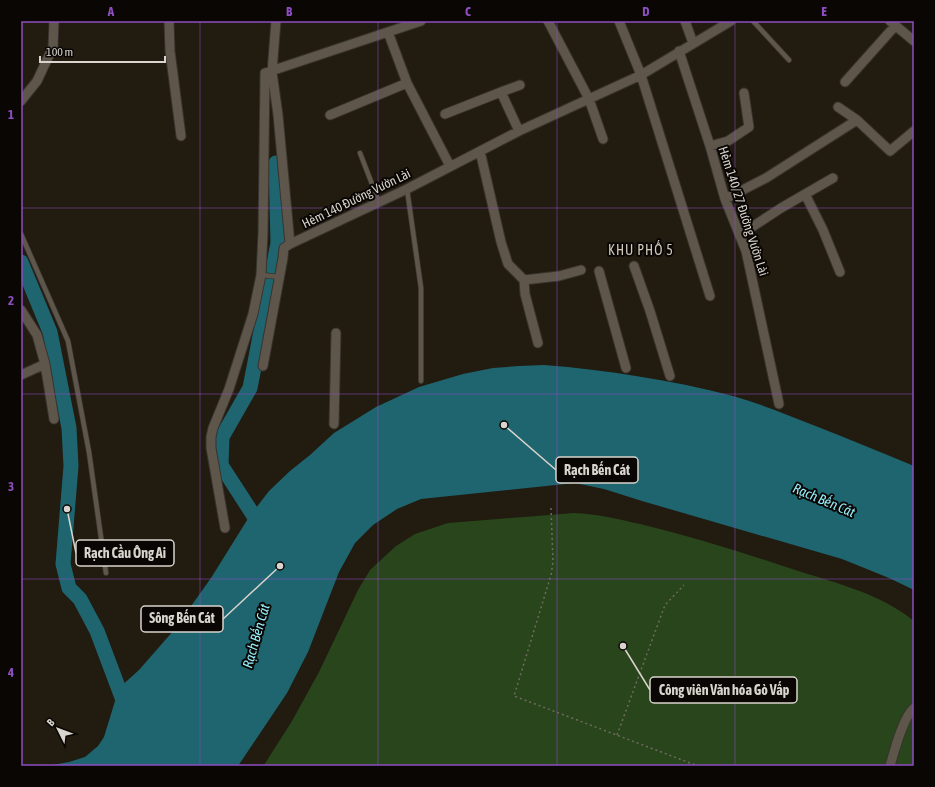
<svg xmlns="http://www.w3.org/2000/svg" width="935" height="787" viewBox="0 0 935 787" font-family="'Asap Condensed',sans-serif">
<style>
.green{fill:#29451c}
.water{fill:#1e6570}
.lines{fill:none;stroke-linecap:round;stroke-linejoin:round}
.river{stroke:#1e6570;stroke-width:15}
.service-casing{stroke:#38332e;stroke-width:6}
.minor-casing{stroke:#38332e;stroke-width:11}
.path{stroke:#706b61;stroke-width:1.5;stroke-dasharray:2 3;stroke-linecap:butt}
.service{stroke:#5e564a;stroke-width:4.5}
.minor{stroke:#5e564a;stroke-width:9}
.grid{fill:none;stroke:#8e4ec2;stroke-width:1;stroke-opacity:0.55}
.labels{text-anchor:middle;stroke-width:4;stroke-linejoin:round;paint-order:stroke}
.street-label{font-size:13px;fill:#d9d4cd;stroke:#090603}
.neighbourhood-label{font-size:14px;letter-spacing:1px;fill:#d2c9bb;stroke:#090603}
.water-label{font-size:14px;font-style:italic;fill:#96effe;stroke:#090603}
.leader{fill:none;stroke:#d9d4cd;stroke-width:1.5}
.callout-dot{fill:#d9d4cd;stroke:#090603;stroke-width:1.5}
.callout{fill:#090603;stroke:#d9d4cd;stroke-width:1.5}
.callout-label{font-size:14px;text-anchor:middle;font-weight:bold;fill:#d9d4cd}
.neatline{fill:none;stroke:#8e4ec2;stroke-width:1.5}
.grid-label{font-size:13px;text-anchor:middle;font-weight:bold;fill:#8e4ec2}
</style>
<rect width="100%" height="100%" fill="#211b10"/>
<path class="green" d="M574 513C598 514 617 519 640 524 690 536 738 551 786 567 828 581 879 592 914 621V766H268L264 765 292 721 319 672 358 590 370 570 396 546 415 534 448 523Z"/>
<path class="water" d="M544 365C607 370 671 380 733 396 760 404 786 414 813 425 847 438 880 452 914 466V590L889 578 842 559 642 501 604 489 575 483 421 499 397 509 373 525 355 543 339 572 308 652 287 693 238 766H47L69 762 85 757 98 746 104 737 119 688 139 670 174 630 211 578 249 517 269 491 290 471 310 455 334 433 376 407 419 387 463 374 493 368 519 366Z"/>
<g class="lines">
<path class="river" d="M21 262 50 332 69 428 71 466 63 564 69 588 80 599 97 631 126 708
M263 530 221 465 222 437 250 388 278 243 276 163"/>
<g class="service-casing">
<path id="service" d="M753 21 789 60
M360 153 379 202
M407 189 421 288V381
M21 234 68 341 89 452 106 573
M261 275 280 277"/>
</g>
<g class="minor-casing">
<path id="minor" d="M169 21 170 51 181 136
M276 21 272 72 278 115 290 244 407 189 519 131 641 75 731 21
M548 21 589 99 603 139
M619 21 641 75 710 296
M685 21 693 43
M890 21 914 41
M388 32 407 83 450 166
M679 51 710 146 725 199 746 251 779 404
M845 82 895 26
M501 92 520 85
M21 101 37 81 53 47 54 21
M838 107 857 120
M445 114 501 92 519 131
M330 115 407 83
M710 146 728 141 749 127 744 93
M480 151 501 242 508 264 524 280 525 294 538 343
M805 194 823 230 840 272
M725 199 766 178 857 120 890 151 914 131
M740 235 781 208 833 178
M634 266 650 311 670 376
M599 271 626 368
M524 280 559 276 581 270
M21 310 37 335 45 364 54 419
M263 366 283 258 284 248 290 244
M21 375 45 364
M334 424 336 333
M225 528 211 448V437L213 428 229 389 253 314 261 275 263 233 265 73 421 21
M890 766C894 752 903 717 914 708"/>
</g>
<path class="path" d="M551 508 553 562 551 575 514 696 698 766
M617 735 665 605 684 585"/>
<use href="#service" class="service"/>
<use href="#minor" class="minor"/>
</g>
<path class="grid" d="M200 21V766M378 21V766M557 21V766M735 21V766M21 208H914M21 394H914M21 579H914"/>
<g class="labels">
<g class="street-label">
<text transform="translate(356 198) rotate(-26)" y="5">Hẻm 140 Đường Vườn Lài</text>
<text transform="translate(744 211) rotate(72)" y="5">Hẻm 140/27 Đường Vườn Lài</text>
</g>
<g class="neighbourhood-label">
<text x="641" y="255">KHU PHỐ 5</text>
</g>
<g class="water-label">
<text transform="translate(824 500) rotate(23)" y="5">Rạch Bến Cát</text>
<text transform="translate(256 636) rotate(-74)" y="5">Rạch Bến Cát</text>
</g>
</g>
<path class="leader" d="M504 425L556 470M67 509L76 553M280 566L223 619M623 646L650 690"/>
<g class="callout-dot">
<circle cx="504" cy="425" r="4"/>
<circle cx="67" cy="509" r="4"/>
<circle cx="280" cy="566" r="4"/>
<circle cx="623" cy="646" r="4"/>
</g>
<g class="callout">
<rect x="556" y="457" width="82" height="26" rx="4"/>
<rect x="76" y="540" width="98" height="26" rx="4"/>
<rect x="141" y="606" width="82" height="26" rx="4"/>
<rect x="650" y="677" width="147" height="26" rx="4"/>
</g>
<g class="callout-label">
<text x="597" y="475">Rạch Bến Cát</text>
<text x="125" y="558">Rạch Cầu Ông Ai</text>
<text x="182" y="623">Sông Bến Cát</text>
<text x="724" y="695">Công viên Văn hóa Gò Vấp</text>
</g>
<rect width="935" height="787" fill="none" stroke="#090603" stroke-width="44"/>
<g transform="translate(58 729) rotate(312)" stroke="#090603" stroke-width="3" paint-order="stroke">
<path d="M0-3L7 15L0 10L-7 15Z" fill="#d9d4cd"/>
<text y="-6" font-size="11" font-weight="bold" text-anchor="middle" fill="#d9d4cd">B</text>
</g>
<path d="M40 56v6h125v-6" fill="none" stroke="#d9d4cd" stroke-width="2"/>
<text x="46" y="56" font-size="12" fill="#d9d4cd" stroke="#090603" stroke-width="3" paint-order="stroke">100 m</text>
<rect x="22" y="22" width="891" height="743" class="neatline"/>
<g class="grid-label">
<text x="111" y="16">A</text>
<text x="289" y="16">B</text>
<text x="468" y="16">C</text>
<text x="646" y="16">D</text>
<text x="824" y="16">E</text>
<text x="11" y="119">1</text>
<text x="11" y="305">2</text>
<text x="11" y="491">3</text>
<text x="11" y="677">4</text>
</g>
</svg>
